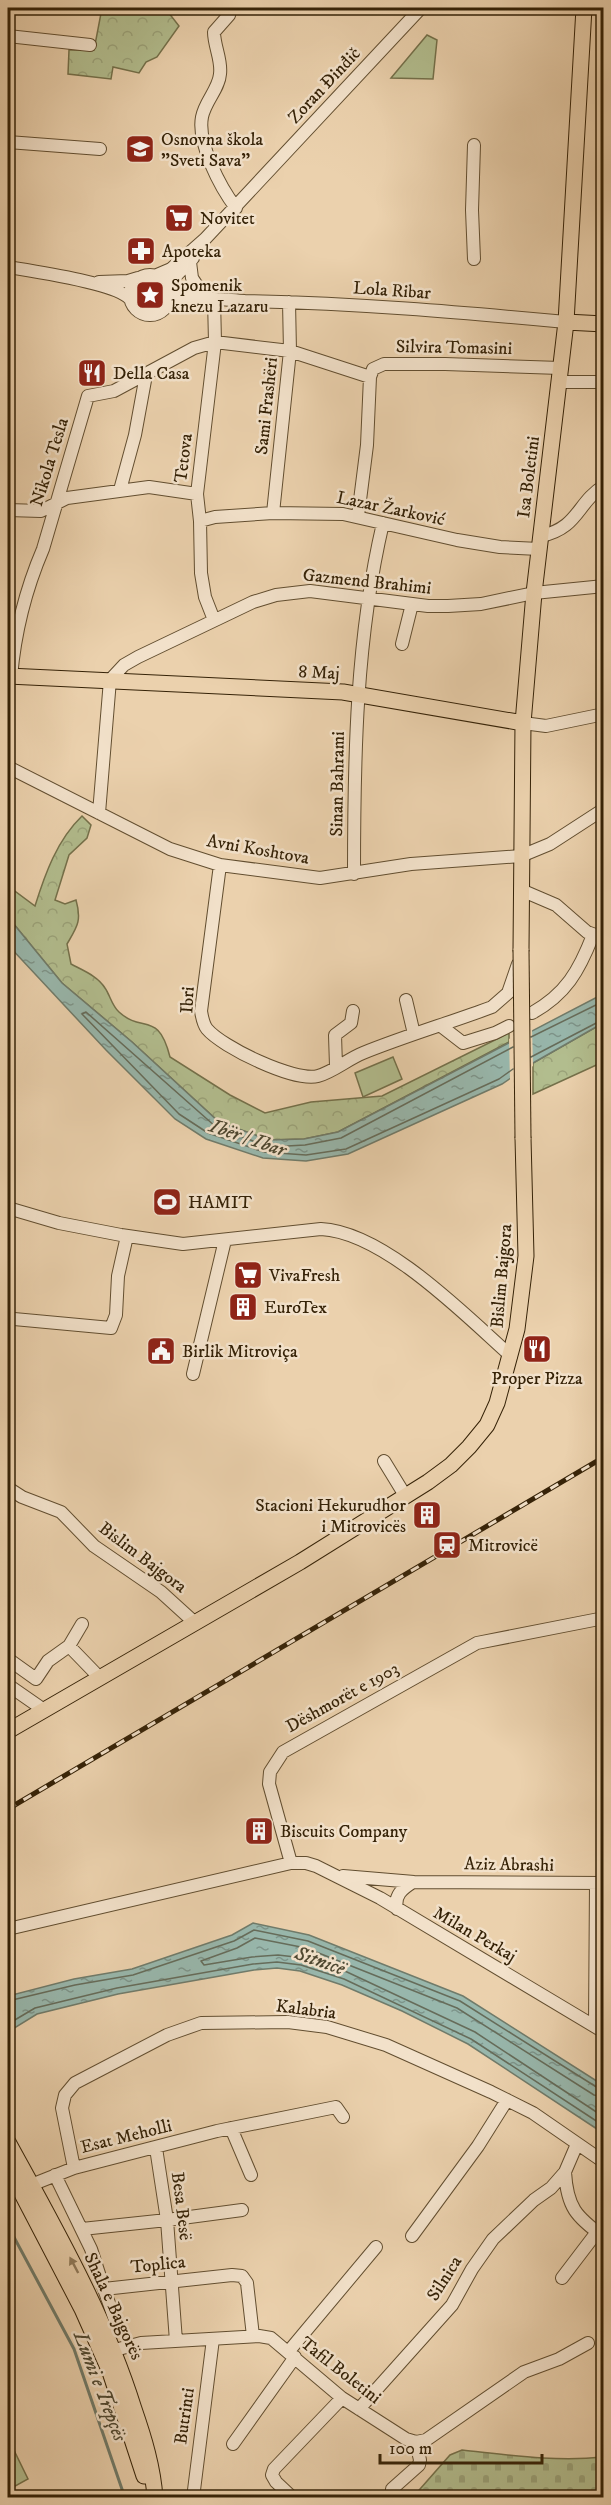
<svg xmlns="http://www.w3.org/2000/svg" width="611" height="2505" viewBox="0 0 611 2505" font-family="'IM FELL DW Pica',serif">
<style>
.grass{fill:url(#grass-tufts);stroke:#74704a;stroke-width:1.5}
.forest{fill:url(#forest-crowns);stroke:#74704a;stroke-width:1.5}
.cemetery{fill:url(#cemetery-stones);stroke:#74704a;stroke-width:1.5}
.park{fill:#b2bd8e;stroke:#74704a;stroke-width:1.5}
.water{fill:url(#water-ripples);stroke:#707b6a;stroke-width:1.5}
.pier{fill:#ebd1ad}
.lines{fill:none;stroke-linecap:round;stroke-linejoin:round}
.shore{stroke:#666c5a;stroke-width:1.5}
.stream{stroke:#707b6a;stroke-width:3}
.minor-casing{stroke:#624e30;stroke-width:14}
.major-casing{stroke:#352207;stroke-width:17}
.minor{stroke:#f2e1ca;stroke-width:12}
.major{stroke:#ebd1ad;stroke-width:15}
.rail-casing{stroke:#352207;stroke-width:5}
.rail{stroke:#f2e1ca;stroke-width:3;stroke-dasharray:9;stroke-linecap:butt}
.major-bridge-casing{stroke:#352207;stroke-width:17;stroke-linecap:butt}
.major-bridge{stroke:#ebd1ad;stroke-width:15}
.oneway{fill:#907a5a}
.labels{text-anchor:middle;stroke-width:5;stroke-linejoin:round;paint-order:stroke}
.street-label{font-size:18px;fill:#352207;stroke:#f2e1ca}
.poi-label{font-size:18px;fill:#352207;stroke:#f2e1ca;text-anchor:start}
.water-label{font-size:20px;font-style:italic;fill:#4e4730;stroke:#f2e1ca}
</style>
<defs>
<pattern id="grass-tufts" width="24" height="20" patternUnits="userSpaceOnUse" patternTransform="scale(1.5)"><rect width="24" height="20" fill="#b2bd8e"/><path d="M3 7l-1-3M5 7V3M7 7l1-3M15 17l-1-3M17 17v-4M19 17l1-3" fill="none" stroke="#9aa279"/></pattern>
<pattern id="forest-crowns" width="20" height="18" patternUnits="userSpaceOnUse" patternTransform="scale(1.5)"><rect width="20" height="18" fill="#b2bd8e"/><path d="M2 6a3 3 0 1 1 6 0M12 15a3 3 0 1 1 6 0" fill="none" stroke="#9aa279"/></pattern>
<pattern id="cemetery-stones" width="16" height="16" patternUnits="userSpaceOnUse" patternTransform="scale(1.5)"><rect width="16" height="16" fill="#b2bd8e"/><path d="M2 7V4a2 2 0 0 1 4 0v3zM10 15v-3a2 2 0 0 1 4 0v3z" fill="#9aa279"/></pattern>
<pattern id="water-ripples" width="26" height="14" patternUnits="userSpaceOnUse" patternTransform="scale(1.5)"><rect width="26" height="14" fill="#98b7ac"/><path d="M2 4q2-2 4 0t4 0M15 11q2-2 4 0t4 0" fill="none" stroke="#7d948a"/></pattern>
</defs>
<rect width="100%" height="100%" fill="#ebd1ad"/>
<filter id="stains"><feTurbulence type="fractalNoise" baseFrequency=".00333" numOctaves="4"/><feColorMatrix values="0 0 0 0 .2 0 0 0 0 .09 0 0 0 0 .02 0 0 0 .5 -.17"/></filter>
<radialGradient id="worn" r=".72"><stop offset=".6" stop-color="#630" stop-opacity="0"/><stop offset="1" stop-color="#630" stop-opacity=".3"/></radialGradient>
<path class="grass" d="M138 295a12 12 0 1 1 24 0a12 12 0 1 1-24 0Z"/>
<path class="forest" d="M102 8H165L179 26 157 57 146 62 139 73 113 67 111 79 68 74 69 50H94Z
M82 816 91 825 87 838 69 855 55 900 65 904 76 900C82 921 77 927 67 944L71 964C82 970 98 976 105 988 110 995 112 1006 119 1012 143 1034 158 1010 170 1057L230 1095 265 1113 311 1102 382 1096 509 1033V1042L338 1132 304 1139 269 1140 219 1122 132 1042 62 983 8 917V886L35 906C45 874 57 840 82 816Z
M603 1023V1062L533 1094V1063Z"/>
<path class="cemetery" d="M462 2450C509 2455 556 2462 603 2457V2497H413L450 2455Z"/>
<path class="park" d="M427 35 437 40 433 79 391 78Z
M393 1057 402 1079 363 1097 355 1073Z
M8 2438 28 2479 8 2490Z"/>
<path class="water" d="M8 917 62 983 132 1042 219 1122 269 1140 304 1139 338 1132 603 994V1023L533 1063 502 1084 348 1154 306 1161 263 1158 206 1139 175 1119 106 1050 8 945Z
M253 1923 309 1935 463 1996 603 2085V2133L468 2044 402 2011 342 1985 300 1971 277 1968 254 1970 118 1994 37 2014 8 2032V1996L74 1979 132 1969 232 1935Z"/>
<path class="pier" d="M532 1026 533 1066 510 1082 509 1039Z"/>
<g class="lines">
<path class="shore" d="M531 1037 604 1001
M513 1047 341 1138 305 1145 269 1147 216 1127 86 1012 82 1014 179 1114 208 1133 264 1152 306 1155 346 1149 499 1079 513 1069
M531 1057 604 1019
M8 2001 75 1985 133 1975 234 1941 254 1930 308 1941 460 2001 598 2088 604 2090
M8 2024 35 2008 117 1988 253 1964 277 1962 301 1965 344 1979 471 2039 604 2126
M604 2097 594 2095 457 2008 306 1948 255 1938 237 1948 201 1961 204 1965 252 1957 278 1955 304 1958 347 1972 475 2032 604 2117"/>
<path class="stream" d="M8 2226 74 2349 125 2498"/>
<g class="minor-casing">
<path id="minor" d="M231 8 229 15 214 32C214 46 222 60 220 74 219 89 205 101 202 117 197 143 220 187 236 208
M8 36 90 45
M8 142 100 149
M474 259 472 210 474 145
M190 262 192 278 202 293
M8 267C32 271 116 283 130 299
M130 295a20 20 0 1 1 40 0a20 20 0 1 1-40 0Z
M157 275 171 269 205 239 421 8
M99 282 128 281 138 278
M168 284 193 258
M171 291 203 293
M168 305C187 294 224 300 245 301 353 303 459 312 566 322
M559 382H604
M120 490 135 435 146 375
M8 510 41 511 67 498 149 487 197 494
M273 513 290 351 289 302
M358 516 367 445 370 377 373 369 384 364H445L560 368
M200 521 215 517 273 513 343 514 457 540 500 547 539 549
M541 536C579 528 577 502 604 486
M214 620 205 597 201 573 200 521 197 494 215 342 214 299
M402 644 412 604
M11 677C15 631 25 591 43 549L88 396 114 391 194 348 215 342 290 351 370 377
M523 723 546 726 604 714
M8 767 170 849 220 865 320 878 411 864 521 856 550 844 604 809
M99 813 110 680 124 665 138 657 253 602 276 595 310 591 428 606H448L481 604 534 593 604 586
M220 865 201 1011C202 1017 203 1024 207 1029 222 1047 294 1082 318 1076 333 1072 348 1059 363 1053 405 1036 449 1023 492 1007L508 993 518 964
M354 874C354 756 356 638 383 523
M521 890 556 905 587 932 604 938
M406 1000 414 1034
M532 1013C566 994 579 971 593 935
M441 1026 463 1043 495 1033 509 1026
M336 1066 335 1035 351 1023 353 1011
M8 1208 59 1223 121 1235 183 1244 321 1229C384 1232 465 1315 511 1356
M14 1319 111 1328 116 1315 118 1276 127 1236
M193 1374 225 1240
M384 1461 406 1497
M8 1488 22 1497 61 1512 94 1546 161 1592 194 1622
M82 1624 69 1646 100 1678
M8 1659 36 1679 48 1661 69 1646
M8 1685 44 1710
M291 1863 269 1784 270 1772 283 1752 477 1643 604 1618
M343 1876 414 1882 604 1883
M596 1883 595 2025 599 2026
M397 1909C394 1895 402 1889 413 1882
M8 1929 291 1863H306L316 1866 380 1898 604 2032
M231 2128 251 2175
M156 2148 167 2220 176 2341
M74 2168 62 2108 65 2095 75 2083 167 2035 201 2023 288 2022 327 2027 386 2045 491 2092 533 2113 604 2162
M565 2172C567 2207 576 2217 604 2237
M55 2175 91 2249 104 2289 232 2275 242 2276 247 2283 253 2336
M31 2185 74 2168 217 2131 336 2107 343 2117
M82 2229 167 2220 242 2210
M412 2236 478 2146 507 2100
M562 2278 597 2232
M104 2289 115 2320
M115 2350 141 2343 259 2336 271 2338 342 2398 406 2439 416 2442 426 2440 524 2372 559 2359 588 2343
M289 2351 376 2247
M359 2409 452 2305 472 2269 493 2239 534 2200 551 2188 565 2172 577 2144
M233 2444 295 2357
M193 2498 213 2339
M293 2498 276 2482 272 2475 274 2469 342 2398
M393 2498 392 2489 419 2465 420 2460 416 2442"/>
</g>
<g class="major-casing">
<path id="major" d="M566 322 604 324
M8 676 343 692 523 723
M521 950 523 723 534 593 566 322 584 8
M8 1731 300 1562 428 1482 451 1465 469 1447 487 1425 497 1403 517 1329 526 1256 523 1138
M8 2142C56 2230 104 2313 134 2409 144 2438 153 2467 155 2498
M8 2167 82 2309 110 2372 144 2476"/>
</g>
<use href="#minor" class="minor"/>
<use href="#major" class="major"/>
<g class="rail-casing">
<path id="rail" d="M8 1809 604 1457"/>
</g>
<use href="#rail" class="rail"/>
<g class="major-bridge-casing">
<path id="major-bridge" d="M521 950 523 1138"/>
</g>
<use href="#major-bridge" class="major-bridge"/>
</g>
<defs><path id="oneway-solid" d="M-6-.8H1V-3.2L6.5 0L1 3.2V.8H-6Z" transform="scale(1.5)"/></defs>
<use class="oneway" href="#oneway-solid" transform="translate(74 2265) rotate(-118)"/>
<defs>
<g id="school-square" transform="scale(1.5)"><rect x="-9" y="-9" width="18" height="18" rx="4" fill="#8f2418" stroke="#f2e1ca"/><path d="M0-5L7-2L0 1L-7-2ZM-4 1L0 2.5L4 1V4Q0 6-4 4Z" fill="#fff"/></g>
<g id="supermarket-square" transform="scale(1.5)"><rect x="-9" y="-9" width="18" height="18" rx="4" fill="#8f2418" stroke="#f2e1ca"/><path d="M-6-5.5h2.5l.6 2H6L4.5 2H-2.5L-4.4-4H-6ZM-1.5 3.2a1.3 1.3 0 1 0 .1 0ZM3 3.2a1.3 1.3 0 1 0 .1 0Z" fill="#fff"/></g>
<g id="pharmacy-square" transform="scale(1.5)"><rect x="-9" y="-9" width="18" height="18" rx="4" fill="#8f2418" stroke="#f2e1ca"/><path d="M-2-6h4v4h4v4h-4v4h-4v-4h-4v-4h4Z" fill="#fff"/></g>
<g id="sight-square" transform="scale(1.5)"><rect x="-9" y="-9" width="18" height="18" rx="4" fill="#8f2418" stroke="#f2e1ca"/><path d="M0-6L1.8-2.2L6-1.7L2.9 1.2L3.7 5.4L0 3.3L-3.7 5.4L-2.9 1.2L-6-1.7L-1.8-2.2Z" fill="#fff"/></g>
<g id="restaurant-square" transform="scale(1.5)"><rect x="-9" y="-9" width="18" height="18" rx="4" fill="#8f2418" stroke="#f2e1ca"/><path d="M-5-6h1v4h1v-4h1v4h1v-4h1v5L-1.5 .5V6h-2V.5L-5-1ZM5-6V6H3V1.5H1.5Q1.5-4 5-6Z" fill="#fff"/></g>
<g id="stadium-square" transform="scale(1.5)"><rect x="-9" y="-9" width="18" height="18" rx="4" fill="#8f2418" stroke="#f2e1ca"/><path d="M0-5a6.5 5 0 1 0 0 10a6.5 5 0 1 0 0-10ZM-3.5-1.8h7v3.6h-7Z" fill="#fff"/></g>
<g id="building-square" transform="scale(1.5)"><rect x="-9" y="-9" width="18" height="18" rx="4" fill="#8f2418" stroke="#f2e1ca"/><path d="M-4-6H4V6H1V3H-1V6H-4ZM-2.5-4.3h1.7v1.8h-1.7ZM.8-4.3h1.7v1.8H.8ZM-2.5-1h1.7V.8h-1.7ZM.8-1h1.7V.8H.8Z" fill="#fff"/></g>
<g id="civic-square" transform="scale(1.5)"><rect x="-9" y="-9" width="18" height="18" rx="4" fill="#8f2418" stroke="#f2e1ca"/><path d="M-.6-6.5H3V-4.5H.6V-3L4-1V1h2V6H-6V1h2V-1L-.6-3ZM-1.2 2.5V6h2.4V2.5Z" fill="#fff"/></g>
<g id="station-square" transform="scale(1.5)"><rect x="-9" y="-9" width="18" height="18" rx="4" fill="#8f2418" stroke="#f2e1ca"/><path d="M-3-6H3Q5-6 5-4V2Q5 4 3 4L4.5 6H3L1.5 4h-3L-3 6H-4.5L-3 4Q-5 4-5 2V-4Q-5-6-3-6ZM-3.5-4v3h7v-3ZM-3.5 1v1.5H-2V1ZM2 1v1.5H3.5V1Z" fill="#fff"/></g>
</defs>
<g fill-rule="evenodd">
<use href="#school-square" x="140" y="149"/>
<use href="#supermarket-square" x="179" y="218"/>
<use href="#pharmacy-square" x="141" y="251"/>
<use href="#sight-square" x="150" y="295"/>
<use href="#restaurant-square" x="92" y="373"/>
<use href="#stadium-square" x="167" y="1202"/>
<use href="#supermarket-square" x="248" y="1275"/>
<use href="#building-square" x="243" y="1307"/>
<use href="#restaurant-square" x="537" y="1349"/>
<use href="#civic-square" x="161" y="1351"/>
<use href="#building-square" x="427" y="1515"/>
<use href="#station-square" x="447" y="1545"/>
<use href="#building-square" x="259" y="1831"/>
</g>
<g class="labels">
<g class="street-label">
<text transform="translate(324 85) rotate(-47)" y="6">Zoran Đinđič</text>
<text transform="translate(392 290) rotate(4)" y="6">Lola Ribar</text>
<text transform="translate(454 347) rotate(1)" y="6">Silvira Tomasini</text>
<text transform="translate(266 406) rotate(-84)" y="6">Sami Frashëri</text>
<text transform="translate(183 458) rotate(-83)" y="6">Tetova</text>
<text transform="translate(49 462) rotate(-73)" y="6">Nikola Tesla</text>
<text transform="translate(528 477) rotate(-83)" y="6">Isa Boletini</text>
<text transform="translate(391 508) rotate(12)" y="6">Lazar Žarković</text>
<text transform="translate(367 581) rotate(6)" y="6">Gazmend Brahimi</text>
<text transform="translate(319 672) rotate(3)" y="6">8 Maj</text>
<text transform="translate(337 784) rotate(-89)" y="6">Sinan Bahrami</text>
<text transform="translate(258 849) rotate(10)" y="6">Avni Koshtova</text>
<text transform="translate(187 1000) rotate(-87)" y="6">Ibri</text>
<text transform="translate(501 1276) rotate(-85)" y="6">Bislim Bajgora</text>
<text transform="translate(143 1557) rotate(37)" y="6">Bislim Bajgora</text>
<text transform="translate(342 1697) rotate(-29)" y="6">Dëshmorët e 1903</text>
<text transform="translate(509 1864) rotate(1)" y="6">Aziz Abrashi</text>
<text transform="translate(475 1934) rotate(30)" y="6">Milan Perkaj</text>
<text transform="translate(306 2009) rotate(7)" y="6">Kalabria</text>
<text transform="translate(126 2136) rotate(-14)" y="6">Esat Meholli</text>
<text transform="translate(182 2206) rotate(83)" y="6">Besa Besë</text>
<text transform="translate(158 2264) rotate(-6)" y="6">Toplica</text>
<text transform="translate(444 2278) rotate(-58)" y="6">Silnica</text>
<text transform="translate(114 2306) rotate(65)" y="6">Shala e Bajgorës</text>
<text transform="translate(341 2370) rotate(38)" y="6">Tafil Boletini</text>
<text transform="translate(184 2416) rotate(-82)" y="6">Butrinti</text>
</g>
<g class="poi-label">
<text x="161" y="145">Osnovna škola<tspan x="161" dy="21">"Sveti Sava"</tspan></text>
<text x="200" y="224">Novitet</text>
<text x="162" y="257">Apoteka</text>
<text x="171" y="291">Spomenik<tspan x="171" dy="21">knezu Lazaru</tspan></text>
<text x="113" y="379">Della Casa</text>
<text x="188" y="1208">HAMIT</text>
<text x="269" y="1281">VivaFresh</text>
<text x="264" y="1313">EuroTex</text>
<text x="182" y="1357">Birlik Mitroviça</text>
<text x="537" y="1384" text-anchor="middle">Proper Pizza</text>
<text x="406" y="1511" text-anchor="end">Stacioni Hekurudhor<tspan x="406" dy="21">i Mitrovicës</tspan></text>
<text x="468" y="1551">Mitrovicë</text>
<text x="280" y="1837">Biscuits Company</text>
</g>
<g class="water-label">
<text transform="translate(248 1137) rotate(19)" y="7">Ibër / Ibar</text>
<text transform="translate(320 1960) rotate(19)" y="7">Sitnicë</text>
<text transform="translate(101 2386) rotate(69)" y="7">Lumi e Trepçës</text>
</g>
</g>
<rect width="611" height="2505" fill="none" stroke="#ebd1ad" stroke-width="30"/>
<rect x="9" y="9" width="593" height="2487" fill="none" stroke="#352207" stroke-width="3"/>
<rect x="15" y="15" width="581" height="2475" fill="none" stroke="#352207" stroke-width="1.5"/>
<path d="M380 2454v9h162v-9" fill="none" stroke="#352207" stroke-width="3"/>
<text x="389" y="2454" font-size="18" fill="#352207" stroke="#f2e1ca" stroke-width="4.5" paint-order="stroke">100 m</text>
<rect width="100%" height="100%" filter="url(#stains)"/>
<rect width="100%" height="100%" fill="url(#worn)"/>
</svg>
